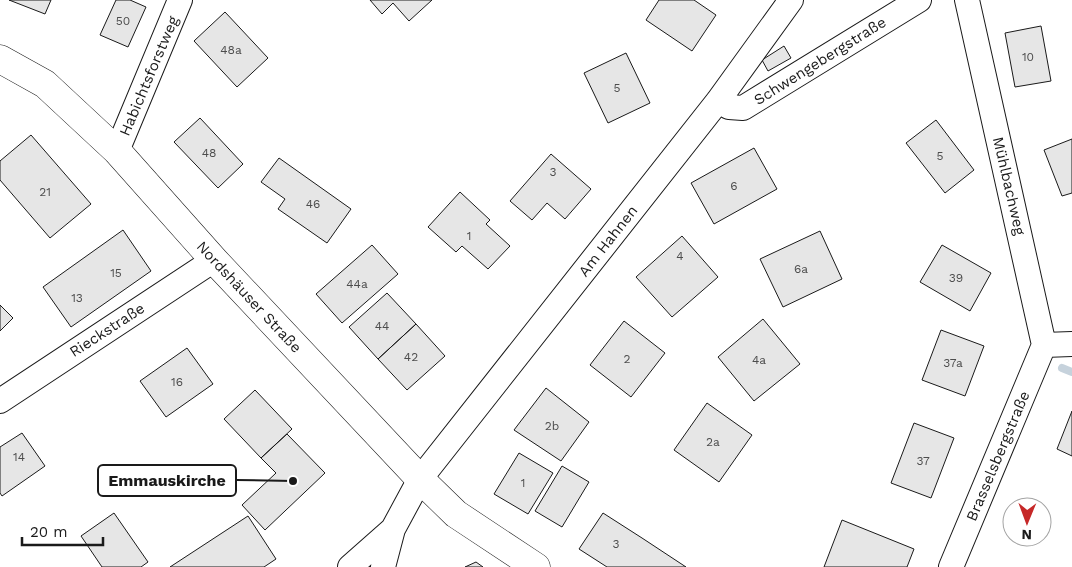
<svg xmlns="http://www.w3.org/2000/svg" width="1072" height="567" viewBox="0 0 1072 567" font-family="'Work Sans',sans-serif">
	<rect width="100%" height="100%" fill="#fff"/>
	<g fill="none" stroke-linecap="round" stroke-linejoin="round">
		<!-- stream -->
		<path stroke="#c6d2dc" stroke-width="8" d="M1062,368L1072,372"/>
	</g>
	<!-- building -->
	<path fill="#e6e6e6" stroke="#1a1a1a" d="M9,0H51L45,14Z
		M116,0H130L146,7L128,47L100,35Z
		M370,0H432L409,21L393,3L382,14Z
		M659,0H694L716,15L692,51L646,20Z
		M225,12L268,58L237,87L194,41Z
		M1041,26L1051,81L1015,87L1005,33Z
		M784,46L791,58L768,71L762,60Z
		M626,53L650,103L608,123L584,73Z
		M200,118L243,164L218,188L174,142Z
		M936,120L974,170L945,193L906,143Z
		M31,135L91,204L50,238L0,180V161Z
		M1072,139V193L1062,196L1044,150Z
		M754,148L777,189L714,224L691,183Z
		M551,154L591,189L565,219L547,203L532,220L510,201Z
		M279,158L351,209L327,243L278,209L285,199L261,182Z
		M460,192L490,220L486,224L510,246L488,269L462,246L456,252L428,227Z
		M123,230L151,271L71,327L43,287Z
		M820,231L842,279L783,307L760,259Z
		M682,236L718,277L672,317L636,277Z
		M372,245L398,274L342,323L316,294Z
		M942,245L991,273L970,311L920,282Z
		M387,293L416,324L378,359L349,327Z
		M0,305L13,318L0,331Z
		M763,319L800,364L754,401L718,357Z
		M624,321L665,353L631,397L590,365Z
		M416,324L445,356L407,390L378,359Z
		M941,330L984,346L965,396L922,380Z
		M187,348L213,384L166,417L140,381Z
		M546,388L589,422L561,461L514,430Z
		M255,390L292,429L261,458L224,419Z
		M707,403L752,435L719,482L674,450Z
		M1072,411V456L1057,449Z
		M914,423L954,438L931,498L891,483Z
		M22,433L45,466L2,496L0,493V447Z
		M287,434L325,473L265,530L242,505L276,473L261,458Z
		M519,453L553,473L528,514L494,494Z
		M562,466L589,482L562,527L535,511Z
		M114,513L148,562L141,567H102L81,536Z
		M603,513L642,538L686,567H607L579,549Z
		M248,516L276,559L264,567H170Z
		M842,520L914,549L907,567H824Z
		M476,562L483,567H465Z"/>
	<g fill="none" stroke-linecap="round" stroke-linejoin="round">
		<defs>
			<path id="minor" d="M967,0L1044,345
				M718,101L729,107L743,108L919,0
				M117,151L180,0
				M1044,345L1072,344
				M0,401L214,260
				M350,567L393,529
				M383,567L393,529L420,479L718,101L791,0
				M951,567L1044,345"/>
			<path id="tertiary" d="M0,59L45,84L117,151L214,260L420,479L456,514L536,567"/>
		</defs>
		<!-- minor casing -->
		<use href="#minor" stroke="#1a1a1a" stroke-width="26"/>
		<!-- tertiary casing -->
		<use href="#tertiary" stroke="#1a1a1a" stroke-width="29"/>
		<!-- minor -->
		<use href="#minor" stroke="#fff" stroke-width="24"/>
		<!-- tertiary -->
		<use href="#tertiary" stroke="#fff" stroke-width="28"/>
	</g>
	<g text-anchor="middle" dominant-baseline="central" stroke-width="4" stroke-linejoin="round" paint-order="stroke">
		<!-- number labels -->
		<g font-size="12" fill="#4d4d4d">
			<text x="123" y="21">50</text>
			<text x="231" y="50">48a</text>
			<text x="1028" y="57">10</text>
			<text x="617" y="88">5</text>
			<text x="209" y="153">48</text>
			<text x="940" y="156">5</text>
			<text x="553" y="172">3</text>
			<text x="734" y="186">6</text>
			<text x="45" y="192">21</text>
			<text x="313" y="204">46</text>
			<text x="469" y="236">1</text>
			<text x="680" y="256">4</text>
			<text x="801" y="269">6a</text>
			<text x="116" y="273">15</text>
			<text x="956" y="278">39</text>
			<text x="357" y="284">44a</text>
			<text x="77" y="298">13</text>
			<text x="382" y="326">44</text>
			<text x="411" y="357">42</text>
			<text x="627" y="359">2</text>
			<text x="759" y="360">4a</text>
			<text x="953" y="363">37a</text>
			<text x="177" y="382">16</text>
			<text x="552" y="426">2b</text>
			<text x="713" y="442">2a</text>
			<text x="19" y="457">14</text>
			<text x="923" y="461">37</text>
			<text x="523" y="483">1</text>
			<text x="616" y="544">3</text>
		</g>
		<!-- street labels -->
		<g font-size="15" fill="#1a1a1a" stroke="#fff">
			<text transform="translate(820 61) rotate(-32)">Schwengebergstraße</text>
			<text transform="translate(149 76) rotate(-67)">Habichtsforstweg</text>
			<text transform="translate(1009 186) rotate(77)">Mühlbachweg</text>
			<text transform="translate(608 241) rotate(-52)">Am Hahnen</text>
			<text transform="translate(249 297) rotate(47)">Nordshäuser Straße</text>
			<text transform="translate(107 330) rotate(-33)">Rieckstraße</text>
			<text transform="translate(998 456) rotate(-67)">Brasselsbergstraße</text>
		</g>
	</g>
	<!-- callouts -->
	<path fill="none" stroke="#1a1a1a" stroke-width="2" d="M293 481L236 480"/>
	<circle fill="#1a1a1a" stroke="#fff" stroke-width="2" cx="293" cy="481" r="5"/>
	<rect fill="#fff" stroke="#1a1a1a" stroke-width="2" x="98" y="465" width="138" height="31" rx="5"/>
	<g font-size="16" text-anchor="middle" font-weight="bold" fill="#1a1a1a">
		<text x="167" y="486">Emmauskirche</text>
	</g>
	<!-- north arrow -->
	<g transform="translate(1027 522) rotate(181)"><circle r="24" fill="#ffffff" stroke="#a3a3a3"/>
	<path d="M0-4L9 19L0 12L-9 19Z" fill="#c62828"/>
	<text y="-8" font-size="14" font-weight="bold" text-anchor="middle" fill="#1a1a1a">N</text>
	</g>
	<!-- scale -->
	<path d="M22 537v8h81v-8" fill="none" stroke="#1a1a1a" stroke-width="2.5"/>
	<text x="30" y="537" font-size="15" fill="#1a1a1a" stroke="#ffffff" stroke-width="4" paint-order="stroke">20 m</text>
</svg>
